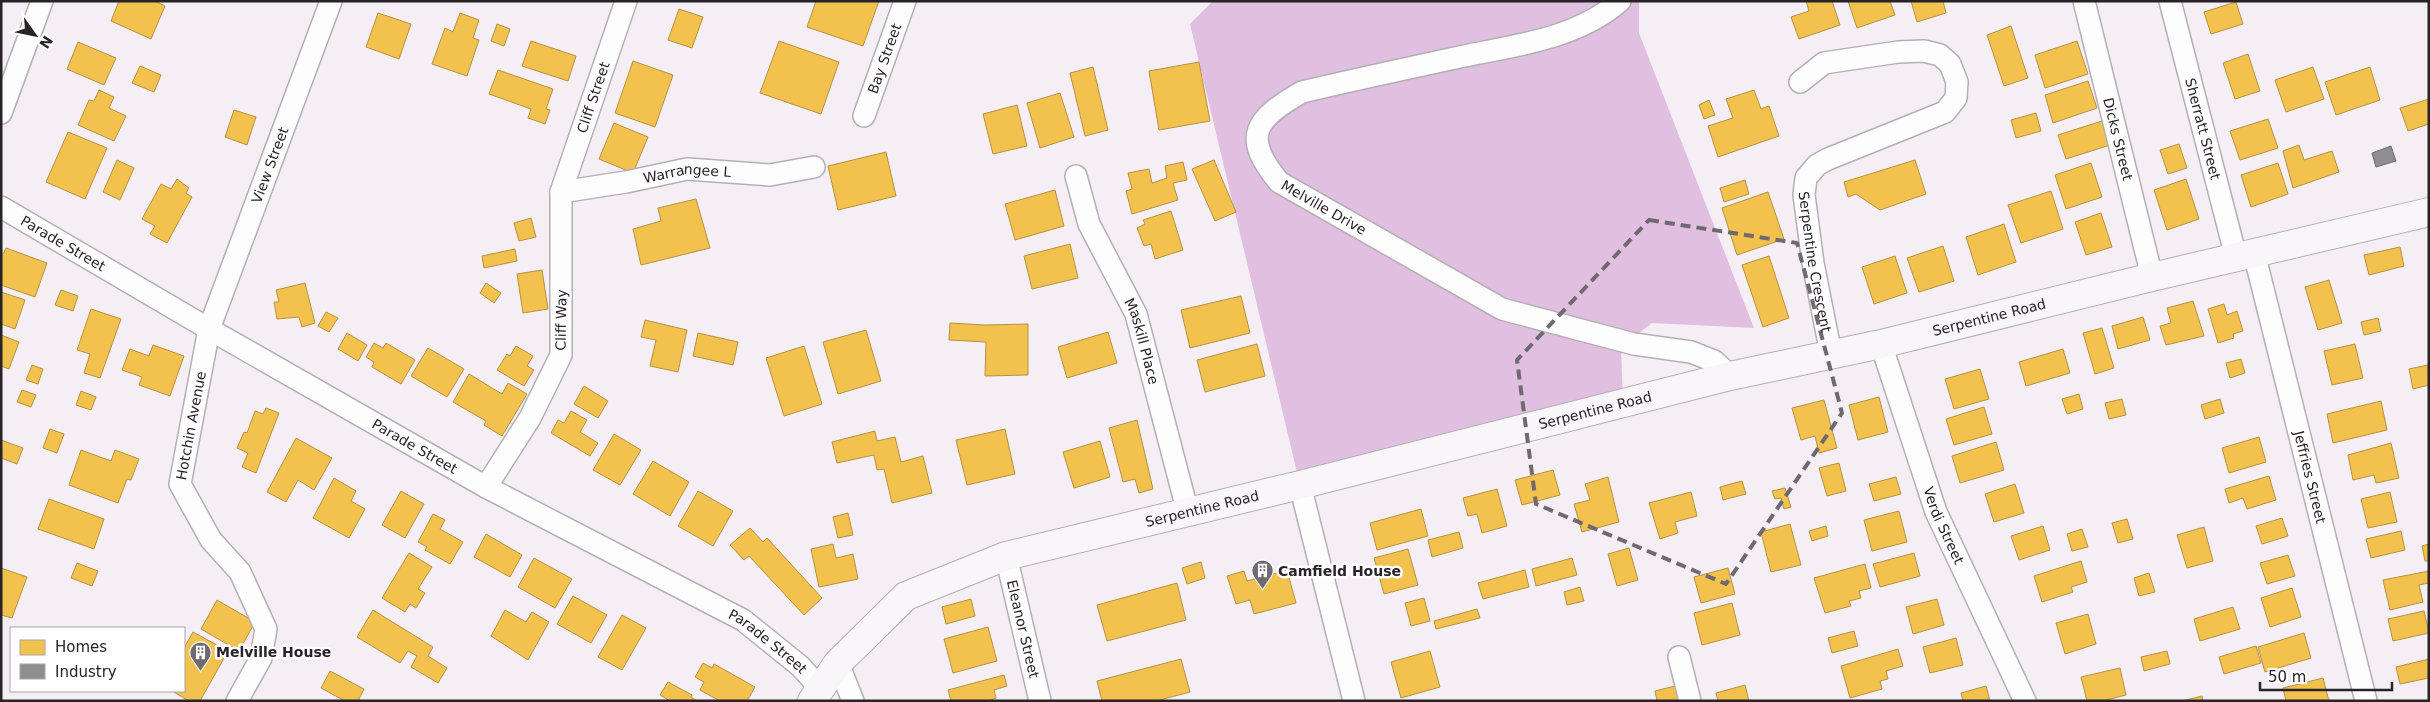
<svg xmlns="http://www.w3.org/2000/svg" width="2430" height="702" viewBox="0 0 2430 702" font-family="'DejaVu Sans',sans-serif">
	<rect width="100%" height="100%" fill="#f5eff5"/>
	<!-- forest -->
	<path fill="#e0bfe1" d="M1213,1H1639V33L1754,328L1652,323L1621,347L1623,403L1300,485L1190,24Z"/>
	<!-- homes -->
	<path fill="#f2c14e" stroke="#b59242" d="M119,1H155L165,6L151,39L111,21Z
		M816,1H879L863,46L807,27Z
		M1806,1H1832L1840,25L1799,39L1791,17L1809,11Z
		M1848,1H1890L1895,15L1857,28Z
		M1911,1H1943L1946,13L1917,22Z
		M2236,2L2243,24L2211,34L2204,12Z
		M679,9L703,17L692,48L668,40Z
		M378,13L411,24L399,59L366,47Z
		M460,13L479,20L473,38L479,40L467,76L432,64L445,28L453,32Z
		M497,24L510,29L504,46L491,41Z
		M2011,26L2028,78L2004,86L1987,35Z
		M531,41L576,56L568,81L522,66Z
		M779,41L839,62L821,114L760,93Z
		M2077,41L2088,74L2045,88L2035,55Z
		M78,42L116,58L104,85L67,69Z
		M2248,54L2260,91L2235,99L2223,63Z
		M633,61L673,75L655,127L615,113Z
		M1199,62L1210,121L1159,130L1149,71Z
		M140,66L161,75L154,92L132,83Z
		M1093,67L1108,130L1085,136L1070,73Z
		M2313,67L2324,99L2286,112L2275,80Z
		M2370,67L2380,100L2336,115L2325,82Z
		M498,70L553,89L546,109L550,110L545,124L528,118L531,109L489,94Z
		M2088,81L2097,108L2053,123L2045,95Z
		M99,90L114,97L109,108L126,116L114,141L78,125L89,100L94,101Z
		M1754,90L1761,109L1769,106L1779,136L1718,157L1708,126L1733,118L1726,99Z
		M1060,93L1074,137L1040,148L1027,103Z
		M2429,99V124L2408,131L2400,108Z
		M1709,100L1715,115L1704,119L1699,105Z
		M1017,105L1027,146L993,154L983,114Z
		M234,110L256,117L247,145L225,137Z
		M2036,113L2041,131L2016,138L2011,120Z
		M2268,119L2278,148L2240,160L2230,131Z
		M2102,121L2110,145L2066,159L2058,135Z
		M614,123L648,137L633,173L599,159Z
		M68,132L107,148L85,199L46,182Z
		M2179,144L2187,168L2168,174L2160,150Z
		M2299,145L2304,160L2332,151L2339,172L2293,188L2283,151Z
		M886,152L896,196L838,210L828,166Z
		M117,160L134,168L120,200L103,192Z
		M1214,160L1236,212L1215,221L1192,169Z
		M1915,160L1926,194L1880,210L1856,194L1848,197L1844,182Z
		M1183,162L1187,180L1173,183L1178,200L1132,214L1126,191L1132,189L1128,173L1149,169L1152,183L1167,178L1165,166Z
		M2091,163L2102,197L2066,209L2055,175Z
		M2278,163L2288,194L2251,207L2241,175Z
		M177,179L189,188L186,193L192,197L167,243L150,234L155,226L142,219L161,184L171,189Z
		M2186,179L2199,219L2167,230L2154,190Z
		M1745,180L1749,194L1724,202L1720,188Z
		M1055,190L1064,226L1015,240L1005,204Z
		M2051,191L2063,229L2021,243L2008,205Z
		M1768,192L1784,239L1737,255L1722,208Z
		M696,199L710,248L641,265L633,229L661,221L658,208Z
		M1171,211L1183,250L1155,259L1151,244L1144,246L1137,228L1145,224L1143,220Z
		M2101,213L2112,247L2086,255L2075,222Z
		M531,218L536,237L519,241L514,223Z
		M2004,224L2016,262L1978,275L1966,237Z
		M1070,244L1078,278L1032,289L1024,256Z
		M1943,246L1954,281L1919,292L1907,258Z
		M2400,247L2404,266L2369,275L2364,255Z
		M6,248L47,263L35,297L1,285V253L3,254Z
		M515,249L517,261L484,268L482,256Z
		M1769,256L1789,318L1763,327L1742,265Z
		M1895,256L1907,293L1874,304L1862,267Z
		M542,270L548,309L523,313L517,274Z
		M2329,280L2342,323L2318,330L2305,287Z
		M305,283L315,323L302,327L299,317L277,319L274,302H279L276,290Z
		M486,283L501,293L494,303L480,293Z
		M61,290L78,296L73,311L55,305Z
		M1,292L25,300L15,329L1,324Z
		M1241,296L1250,333L1190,348L1181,310Z
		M2193,301L2204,336L2166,345L2160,326L2171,323L2167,308Z
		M2224,304L2227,315L2237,311L2243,331L2233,334L2234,338L2218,343L2208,309Z
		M91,309L121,319L100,378L84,373L90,354L77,350Z
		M326,312L338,318L329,332L318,326Z
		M2143,317L2150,340L2118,349L2112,326Z
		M2378,318L2381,331L2364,335L2361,322Z
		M645,320L687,330L678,372L650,366L656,340L641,337Z
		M950,323L985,325L1028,324V375L985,376L986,342L949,340Z
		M2102,328L2114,368L2095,374L2083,333Z
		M866,330L881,381L838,394L823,342Z
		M1108,332L1117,363L1067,378L1058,347Z
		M347,333L367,345L358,361L338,349Z
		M698,333L738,342L733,365L693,356Z
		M1,335L19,342L9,369L1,366Z
		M374,343L383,348L386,343L415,360L401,384L372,367L374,362L366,357Z
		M1257,344L1265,376L1205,392L1197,360Z
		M2355,344L2363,378L2332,385L2324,351Z
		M153,345L184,356L170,396L139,385L142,377L122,370L130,349L149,356Z
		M516,346L533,356L527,366L534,370L524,386L497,370L507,354L510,356Z
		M804,346L822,404L784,416L766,358Z
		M428,348L464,369L447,397L411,376Z
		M2063,349L2070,373L2026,386L2019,362Z
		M2241,359L2245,373L2230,378L2226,363Z
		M32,365L43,369L38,384L26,380Z
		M2428,365L2429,385L2413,389L2409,369Z
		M1980,369L1989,399L1954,409L1945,379Z
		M469,374L502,394L508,383L527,394L502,436L484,425L486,421L453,402Z
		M584,386L608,401L598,418L574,404Z
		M22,390L36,395L31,407L17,402Z
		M81,391L96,397L91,410L76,405Z
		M2079,394L2083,409L2067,414L2062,399Z
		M1879,397L1888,432L1858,440L1849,405Z
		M2122,399L2126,415L2109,419L2105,403Z
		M2220,399L2224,413L2205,419L2201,405Z
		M1824,400L1837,448L1819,453L1815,436L1801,440L1792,408Z
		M2381,401L2387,430L2333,443L2327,414Z
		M1984,407L1992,434L1954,445L1946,419Z
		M266,408L279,413L256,473L242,467L248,453L237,448L244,432L247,433L255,411L263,414Z
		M571,411L587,420L580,432L598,443L590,456L551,433L558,420L564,423Z
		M1137,420L1153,489L1139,493L1135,479L1123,482L1109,428Z
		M50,429L64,434L57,453L43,448Z
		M1005,429L1015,474L967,485L956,440Z
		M875,431L877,441L895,437L901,462L923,456L932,493L892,503L884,469L877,470L874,455L837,463L832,442Z
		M614,434L641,450L620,485L593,470Z
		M2259,437L2266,462L2229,473L2222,448Z
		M296,438L332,458L314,490L298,480L286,502L267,492Z
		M1,440L23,448L17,464L1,458Z
		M1100,441L1110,477L1074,488L1063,452Z
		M1996,442L2004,470L1960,483L1952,456Z
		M2391,443L2399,478L2376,483L2374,475L2353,480L2348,455Z
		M81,450L111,461L115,450L139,459L131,480L127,479L118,503L69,485Z
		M653,461L689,482L670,516L633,494Z
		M1839,463L1846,491L1827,496L1819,468Z
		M1553,470L1560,495L1522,505L1515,480Z
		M2269,476L2276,500L2247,509L2243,498L2229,503L2225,489Z
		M1608,477L1619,522L1582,532L1574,504L1590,500L1585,484Z
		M1896,477L1901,494L1874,501L1869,484Z
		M334,478L356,491L351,501L365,509L349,538L313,518Z
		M1742,481L1746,494L1723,500L1720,487Z
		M2015,484L2024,513L1994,522L1985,494Z
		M1785,488L1791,507L1784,509L1781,498L1775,499L1772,491Z
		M1497,489L1507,526L1482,533L1477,514L1468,516L1463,498Z
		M401,491L424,504L405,538L382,525Z
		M698,491L733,511L713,546L678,526Z
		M1691,492L1697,516L1675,522L1678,533L1660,539L1649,503Z
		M2390,492L2397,522L2368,528L2361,499Z
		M49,499L104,519L94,549L38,529Z
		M1421,509L1428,536L1377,550L1370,523Z
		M1899,511L1907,542L1872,551L1864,520Z
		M848,513L853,535L838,538L833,517Z
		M433,514L445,520L440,529L463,542L450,564L425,550L427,547L418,542Z
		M2282,518L2288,536L2262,544L2256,526Z
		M2127,519L2133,539L2118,543L2112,523Z
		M1790,524L1801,565L1771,572L1761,532Z
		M1826,526L1828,536L1812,541L1809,531Z
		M2043,526L2050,550L2019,560L2011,536Z
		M2204,527L2213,561L2187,568L2177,535Z
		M750,528L763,542L767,538L822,598L804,615L749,556L744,560L730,545Z
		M2082,529L2088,547L2072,551L2067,534Z
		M2401,531L2405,550L2371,558L2366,539Z
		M1459,532L1463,548L1432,557L1428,540Z
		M486,534L522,555L510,577L474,557Z
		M833,544L836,558L853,554L858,579L819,587L811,549Z
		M2429,544V561H2425L2422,546Z
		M1629,548L1638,580L1617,586L1608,554Z
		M1408,549L1418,585L1384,594L1374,558Z
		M409,553L432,567L418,589L425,593L416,608L410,604L405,612L382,598Z
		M1914,553L1920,576L1880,587L1873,564Z
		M2288,555L2295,576L2267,584L2260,563Z
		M534,558L572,579L555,608L518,587Z
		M1572,558L1577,575L1536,586L1532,569Z
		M2081,561L2087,582L2071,587L2073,592L2042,602L2034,576Z
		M1201,562L1205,578L1187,584L1182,568Z
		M77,563L98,571L92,586L71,578Z
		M1865,564L1871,588L1859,591L1861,598L1849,601L1851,606L1825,613L1814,578Z
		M1,568L27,577L12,618L1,615Z
		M1728,568L1735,594L1701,603L1694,577Z
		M1287,570L1296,603L1254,614L1250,600L1236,604L1227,576L1244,571L1247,581Z
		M1525,570L1529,587L1483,599L1478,583Z
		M2429,571V583L2419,585L2423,602L2390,610L2383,580Z
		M2149,573L2155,592L2139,596L2134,578Z
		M1177,583L1186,620L1107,641L1097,605Z
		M1580,587L1584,601L1567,605L1564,592Z
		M2292,588L2301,617L2270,627L2261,598Z
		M573,596L607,615L591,643L557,624Z
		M1424,598L1430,621L1411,626L1405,603Z
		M971,599L975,616L946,624L942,607Z
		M1937,599L1944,625L1913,634L1906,607Z
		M217,600L255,622L239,651L201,629Z
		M1732,603L1740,635L1702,645L1694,613Z
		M2233,607L2240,629L2200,641L2194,619Z
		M1477,609L1480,618L1436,629L1434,621Z
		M373,610L433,647L428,656L447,668L438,683L411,667L417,656L408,651L400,663L357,637Z
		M505,610L526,622L532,612L549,622L528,660L491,636Z
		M2424,611L2429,633L2393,641L2388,619Z
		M2088,614L2096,644L2065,654L2056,623Z
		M622,615L646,628L622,670L598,657Z
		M988,627L997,661L953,673L944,639Z
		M1854,631L1858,646L1832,653L1828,638Z
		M193,632L228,651L200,701H189L172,691H184V648Z
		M2304,633L2311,658L2265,672L2258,647Z
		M1956,638L1963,665L1930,673L1923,647Z
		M2256,646L2261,663L2224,674L2219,657Z
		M1898,649L1903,666L1886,671L1888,679L1880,681L1882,689L1850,698L1841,666Z
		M1430,651L1440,687L1401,698L1391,662Z
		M2167,651L2170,664L2144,671L2141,657Z
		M1181,659L1190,692L1156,701H1102L1097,681Z
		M2429,659V678L2400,684L2396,667Z
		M703,663L712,668L714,664L755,687L747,701H720L700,690L704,682L695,677Z
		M2120,668L2126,695L2102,701H2087L2081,677Z
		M330,671L364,689L358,701H345L321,688Z
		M1004,675L1007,686L994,690L996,698L988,701H951L948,690Z
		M2323,678L2329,701H2286L2283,688Z
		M668,682L692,695L691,697L697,701H670L660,695Z
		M1683,684L1687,701H1657L1655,691Z
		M1745,685L1749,701H1718L1716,693Z
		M1986,686L1990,701H1963L1961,693Z
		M2202,696L2203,701H2182Z"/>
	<!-- industry -->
	<path fill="#8d8d92" stroke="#6e6d72" d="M2391,146L2396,161L2376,167L2372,153Z"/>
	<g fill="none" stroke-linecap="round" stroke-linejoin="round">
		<defs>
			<g id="street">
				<path id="s1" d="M1620,1C1576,40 1510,46 1455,58C1404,69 1353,80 1302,92C1255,119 1241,136 1279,182L1502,309L1634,344L1691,352L1714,361L1730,376"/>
				<path id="s2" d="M2084,1L2152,277"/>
				<path id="s3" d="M2170,1L2236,257"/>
				<path id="s4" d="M1800,82L1824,63L1898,52L1924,51L1940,55L1950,64L1957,82L1956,98L1945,112L1828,159L1817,165L1806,178L1804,195L1813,263L1831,354"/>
				<path d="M1,113L42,1"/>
				<path id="s5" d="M864,116L905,1"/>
				<path id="s6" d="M1076,176L1089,224L1136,314L1188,513"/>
				<path id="s7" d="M561,192L626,182L687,169L770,175L814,167"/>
				<path id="s8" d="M1,207L209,329L486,487L743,620L800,666L821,689"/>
				<path id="s9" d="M2254,253L2366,701"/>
				<path id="s10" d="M1881,344L1936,512L2025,701"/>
				<path d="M1300,485L1354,701"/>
				<path id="s11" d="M486,487L530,418L561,355V192L626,1"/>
				<path id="s12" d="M1006,556L1040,701"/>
				<path d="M1679,657L1690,701"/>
				<path d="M838,663L853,701"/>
				<path id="s13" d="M237,701L261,658L266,629L240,572L211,540L180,484L209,329L331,1"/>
			</g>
			<g id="secondary">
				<path id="s14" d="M812,701L838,663L906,596L1006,556L1300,485L1730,376L1881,344L2152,277L2429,212"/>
			</g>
		</defs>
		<!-- street casing -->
		<use href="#street" stroke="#b3afb3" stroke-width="24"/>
		<!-- secondary casing -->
		<use href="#secondary" stroke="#b3afb3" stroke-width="30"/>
		<!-- street -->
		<use href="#street" stroke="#fefdfe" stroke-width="21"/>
		<!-- secondary -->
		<use href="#secondary" stroke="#f9f6f9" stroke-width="28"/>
	</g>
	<!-- marked area -->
	<path fill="none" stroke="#6f6a6f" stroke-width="4" stroke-dasharray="10 6" stroke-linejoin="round" d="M1649,220L1797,243L1842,413L1726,584L1536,504L1517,360Z"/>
	<!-- icons -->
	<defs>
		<symbol id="building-pin" viewBox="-11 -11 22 30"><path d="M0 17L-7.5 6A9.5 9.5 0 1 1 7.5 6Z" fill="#6f6a6f" stroke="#fefefe"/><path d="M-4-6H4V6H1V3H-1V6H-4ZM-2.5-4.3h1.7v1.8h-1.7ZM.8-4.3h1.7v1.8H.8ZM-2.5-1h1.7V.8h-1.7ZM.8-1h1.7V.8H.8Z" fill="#fff"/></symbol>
	</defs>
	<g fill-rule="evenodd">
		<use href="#building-pin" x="1250" y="558" width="25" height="34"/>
		<use href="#building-pin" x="188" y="640" width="25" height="34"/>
	</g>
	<g text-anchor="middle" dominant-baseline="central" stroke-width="5" stroke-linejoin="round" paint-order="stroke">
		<!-- street labels -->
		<g font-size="14" fill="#272327" stroke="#fefefe">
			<text stroke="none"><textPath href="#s5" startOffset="61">Bay Street</textPath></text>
			<text stroke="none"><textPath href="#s11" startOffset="415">Cliff Street</textPath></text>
			<text stroke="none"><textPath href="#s3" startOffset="132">Sherratt Street</textPath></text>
			<text stroke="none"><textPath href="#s2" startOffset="142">Dicks Street</textPath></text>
			<text stroke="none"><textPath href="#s13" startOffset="581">View Street</textPath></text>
			<text stroke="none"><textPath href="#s7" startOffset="128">Warrangee L</textPath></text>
			<text stroke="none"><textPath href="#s1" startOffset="502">Melville Drive</textPath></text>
			<text stroke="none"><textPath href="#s8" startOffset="72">Parade Street</textPath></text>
			<text stroke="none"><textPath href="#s4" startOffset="455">Serpentine Crescent</textPath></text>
			<text stroke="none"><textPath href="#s14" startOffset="1261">Serpentine Road</textPath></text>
			<text transform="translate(561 320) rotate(-89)">Cliff Way</text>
			<text stroke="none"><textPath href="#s6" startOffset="179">Maskill Place</textPath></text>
			<text stroke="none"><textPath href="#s14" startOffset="856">Serpentine Road</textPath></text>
			<text stroke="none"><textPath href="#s13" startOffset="308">Hotchin Avenue</textPath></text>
			<text stroke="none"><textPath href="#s8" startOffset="478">Parade Street</textPath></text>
			<text stroke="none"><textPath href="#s9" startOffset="231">Jeffries Street</textPath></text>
			<text stroke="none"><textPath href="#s14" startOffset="451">Serpentine Road</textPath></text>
			<text stroke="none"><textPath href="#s10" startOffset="192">Verdi Street</textPath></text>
			<text stroke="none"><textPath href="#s12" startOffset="75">Eleanor Street</textPath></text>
			<text stroke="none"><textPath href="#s8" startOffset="882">Parade Street</textPath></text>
		</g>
		<!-- poi labels -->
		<g font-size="14" font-weight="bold" fill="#272327" stroke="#fefefe" text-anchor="start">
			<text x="1278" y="571">Camfield House</text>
			<text x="216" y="652">Melville House</text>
		</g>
	</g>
	<!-- border -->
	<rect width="2430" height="702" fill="none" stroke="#272327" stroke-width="5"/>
	<!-- legend -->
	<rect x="10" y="627" width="175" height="65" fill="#fefefe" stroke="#a8a6a8"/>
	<rect x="20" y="640" width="25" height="15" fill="#f2c14e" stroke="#a8a6a8"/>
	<text x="55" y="652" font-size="15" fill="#272327">Homes</text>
	<rect x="20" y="664" width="25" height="15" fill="#8d8d92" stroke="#a8a6a8"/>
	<text x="55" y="677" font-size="15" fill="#272327">Industry</text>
	<!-- north arrow -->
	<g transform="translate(35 35) rotate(123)" stroke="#fefefe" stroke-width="4" paint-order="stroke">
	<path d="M0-4L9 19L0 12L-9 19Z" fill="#272327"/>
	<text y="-8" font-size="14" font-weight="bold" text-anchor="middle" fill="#272327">N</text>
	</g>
	<!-- scale -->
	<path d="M2260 682v8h132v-8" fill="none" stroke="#272327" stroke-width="2.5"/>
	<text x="2268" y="682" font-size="15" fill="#272327" stroke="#fefefe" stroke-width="4" paint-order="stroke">50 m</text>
</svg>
